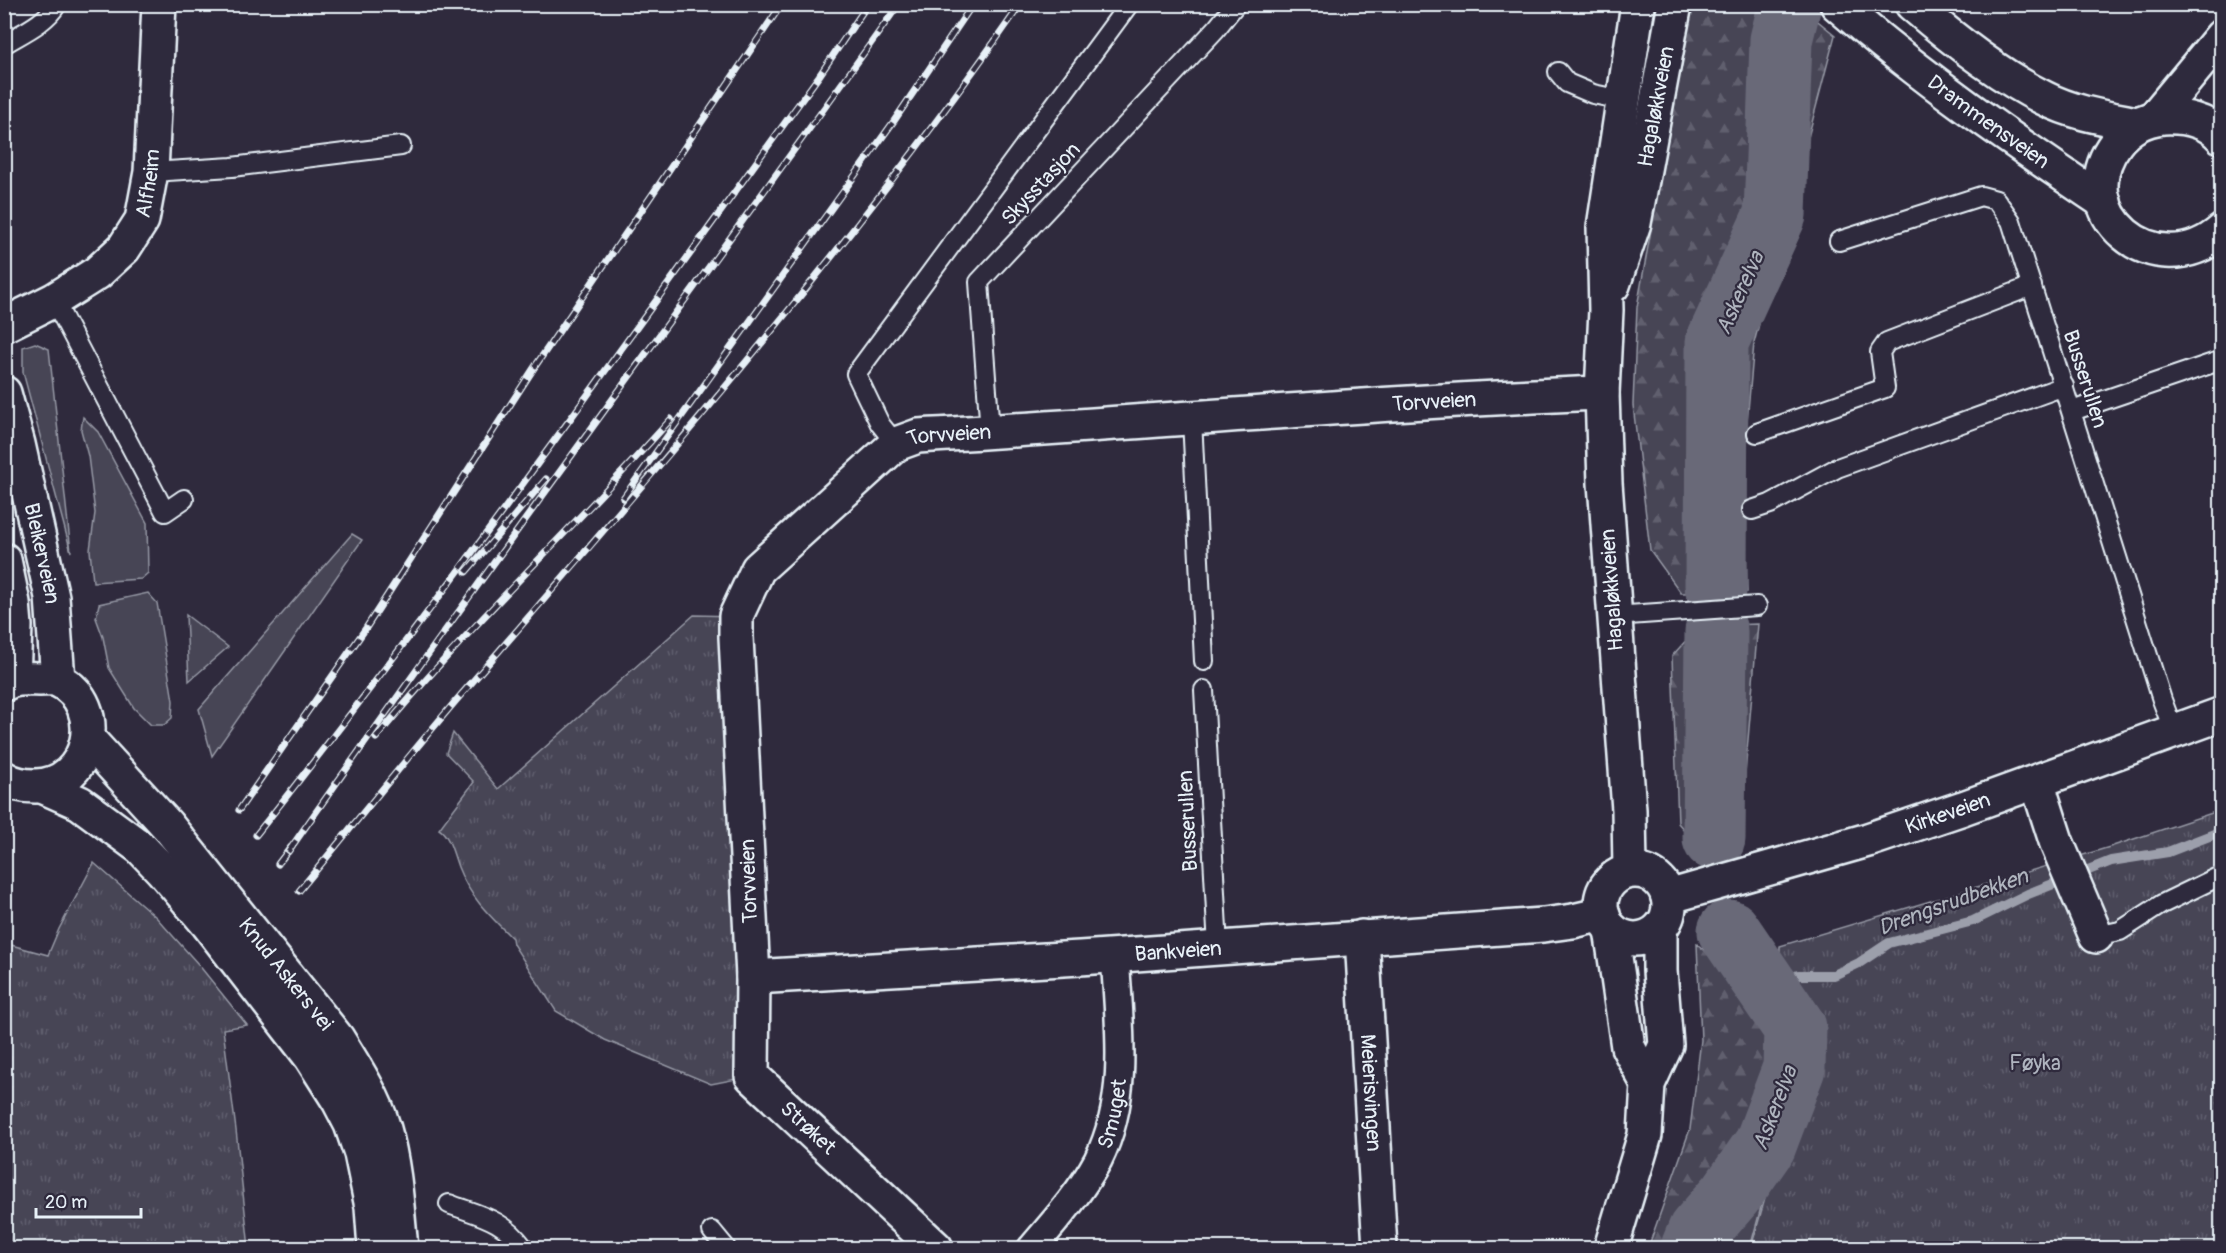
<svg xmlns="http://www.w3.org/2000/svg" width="2226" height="1253" viewBox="0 0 2226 1253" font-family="Pangolin,sans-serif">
	<defs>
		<pattern id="forest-firs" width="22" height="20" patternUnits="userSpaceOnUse" patternTransform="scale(1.5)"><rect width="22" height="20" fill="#464455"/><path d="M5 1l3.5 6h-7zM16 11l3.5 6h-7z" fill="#615f6e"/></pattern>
		<pattern id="park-tufts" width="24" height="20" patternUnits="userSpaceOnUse" patternTransform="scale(1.5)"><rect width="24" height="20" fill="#464455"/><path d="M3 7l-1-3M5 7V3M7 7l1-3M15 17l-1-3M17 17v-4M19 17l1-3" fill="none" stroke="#615f6e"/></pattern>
	</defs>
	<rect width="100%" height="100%" fill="#2f2a3d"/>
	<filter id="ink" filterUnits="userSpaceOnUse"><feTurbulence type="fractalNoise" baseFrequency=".0167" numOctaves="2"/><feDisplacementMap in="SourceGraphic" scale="12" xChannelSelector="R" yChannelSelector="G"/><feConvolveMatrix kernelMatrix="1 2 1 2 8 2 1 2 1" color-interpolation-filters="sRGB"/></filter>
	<g filter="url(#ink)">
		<!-- green -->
		<path fill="#464455" stroke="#979aa6" stroke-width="1.5" d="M35,343L49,349L71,552L23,372V347Z
			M83,417L98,432L147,523L148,573L141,579L93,582L90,550L95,513L88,456L81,430Z
			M352,534L362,540L212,756L199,709Z
			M148,593L157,603L173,701L172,718L164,725H151L134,708L109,668L103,637L96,618L99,604Z
			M186,615L228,647L189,681Z"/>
		<!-- forest -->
		<path fill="url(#forest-firs)" stroke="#979aa6" stroke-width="1.5" d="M1692,5H1798L1835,35L1754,343L1744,456L1747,592L1681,593L1650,550L1633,405L1637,307Z
			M1758,624L1740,832L1714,839L1691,838L1678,823L1672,656L1699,626Z
			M1697,944L1774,1009L1773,1163L1750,1248H1648L1690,1129L1701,1040Z"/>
		<!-- park -->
		<path fill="url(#park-tufts)" stroke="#979aa6" stroke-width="1.5" d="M694,615L736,616L752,1076L711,1084L605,1040L556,1011L513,944L512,938C490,916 469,896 458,867C453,854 450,836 439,829L474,782L446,753L453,733L498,789Z
			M2221,810V1248H1751L1775,1163L1780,946L2110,847Z
			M94,863L156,917L198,964L247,1025L223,1029L236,1130L249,1248H5V962L11,945L48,955L59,929Z"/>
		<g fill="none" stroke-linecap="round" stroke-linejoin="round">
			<!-- stream -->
			<path stroke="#9c9fab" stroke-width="10" d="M1768,989L1798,975H1834L1859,963L1889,943L1973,921L2028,894L2111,861L2168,852L2222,831"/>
			<!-- river -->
			<path stroke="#696978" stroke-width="63" d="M1716,586L1717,342L1775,215L1781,40L1790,4
				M1714,839L1716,631
				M1692,1248L1699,1231L1731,1194L1765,1145L1794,1068L1795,1028L1729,931"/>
			<defs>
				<path id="service" d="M4,44C22,33 46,23 57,4
					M1558,72L1567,83L1593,94L1622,100
					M151,172L232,167L401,146
					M1839,241L1981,196L1996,200L2011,221L2162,700L2174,732
					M54,300L165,512L184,499
					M2072,411L2222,360
					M1192,419L1204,661
					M990,432L979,282L1216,29L1236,4
					M1757,433L1885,388L1880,352L1887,342L2032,286
					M896,444L880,424L856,374L1129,4
					M1752,510L1770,504L1837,468L2064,386
					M1614,616L1757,606
					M1204,690L1218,948
					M2096,936L2120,931L2162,904L2222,875
					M449,1204C481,1216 503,1219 524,1248
					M712,1231L726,1248"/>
				<g id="pedestrian">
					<path id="s1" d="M1032,1248C1055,1221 1081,1192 1098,1160C1130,1096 1119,1024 1115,956"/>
				</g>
				<g id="minor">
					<path id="s2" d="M4,325L54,300L97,273L124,248L142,220L151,172L159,4"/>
					<path d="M2037,782L2056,841L2096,936"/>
					<path id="s3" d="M1362,937L1380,1248"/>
					<path id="s4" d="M753,977L1080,958L1543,925L1573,921L1603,914"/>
					<path id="s5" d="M936,1248L752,1076L753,977L736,637V616L758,569L896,444L918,436C1146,423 1374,402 1602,393"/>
				</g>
				<g id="tertiary">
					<path d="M2154,118L2222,36"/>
					<path id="s6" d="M1613,285L1634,223L1675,4"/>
					<path d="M1630,870L1629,810L1605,483L1602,393L1606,310L1604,227L1638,4"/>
				</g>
				<g id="secondary">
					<path id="s7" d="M1837,4C1921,77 2013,141 2104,202"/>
					<path d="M1912,4C1950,37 2000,76 2044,98C2073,113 2106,118 2137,124"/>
					<path d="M2222,137C2207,120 2183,116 2163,117C2144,119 2127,128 2116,143C2065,211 2155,289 2222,231"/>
					<path id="s8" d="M89,740L167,825L337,1038C355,1067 374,1096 384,1129C395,1167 397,1209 401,1248"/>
					<path d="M42,786L80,803L141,848L162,870L208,924L311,1057L339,1101L351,1124L361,1153L372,1207L375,1248"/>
					<circle cx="1635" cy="905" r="34"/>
					<path id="s9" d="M1668,897L1868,840L1963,808L2222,714"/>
					<path d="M1611,929L1628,1047L1648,1084"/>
					<path d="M1611,1248L1645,1135L1648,1084L1666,1045L1660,971V929"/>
				</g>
				<g id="primary">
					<path id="s10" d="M4,393L18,444L52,597L58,680"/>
					<path d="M4,560L13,603L15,626L13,679"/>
					<path d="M4,684C16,677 27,679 40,679C46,679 54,678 58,680C109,705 91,786 35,786C25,786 13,784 4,778"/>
				</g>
			</defs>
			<!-- service casing -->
			<use href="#service" stroke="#e8f1f8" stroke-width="22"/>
			<!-- pedestrian casing -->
			<use href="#pedestrian" stroke="#e8f1f8" stroke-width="32"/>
			<!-- minor casing -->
			<use href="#minor" stroke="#e8f1f8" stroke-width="38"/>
			<!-- tertiary casing -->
			<use href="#tertiary" stroke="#e8f1f8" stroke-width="38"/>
			<!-- secondary casing -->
			<use href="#secondary" stroke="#e8f1f8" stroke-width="38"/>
			<!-- primary casing -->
			<use href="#primary" stroke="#e8f1f8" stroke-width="38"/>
			<!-- service -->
			<use href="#service" stroke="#2f2a3d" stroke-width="18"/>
			<!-- pedestrian -->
			<use href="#pedestrian" stroke="#2f2a3d" stroke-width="27"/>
			<!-- minor -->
			<use href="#minor" stroke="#2f2a3d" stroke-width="33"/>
			<!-- tertiary -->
			<use href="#tertiary" stroke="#2f2a3d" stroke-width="33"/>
			<!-- secondary -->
			<use href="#secondary" stroke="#2f2a3d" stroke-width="33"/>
			<!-- primary -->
			<use href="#primary" stroke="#2f2a3d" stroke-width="33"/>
			<defs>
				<path id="rail" d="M623,498L894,121L973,4
					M466,572L546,479
					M376,738C468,626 575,527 671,419
					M239,810L366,628L534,368L782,4
					M256,835C452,588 634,330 819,76L868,4
					M288,852C487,567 696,288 899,4
					M278,864L291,847
					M299,891C353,826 405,760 460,696C655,472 851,248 1021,4"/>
			</defs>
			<!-- rail casing -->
			<use href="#rail" stroke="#e8f1f8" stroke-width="7"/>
			<!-- rail -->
			<use href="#rail" stroke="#2f2a3d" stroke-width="4.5" stroke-dasharray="14" stroke-linecap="butt"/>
		</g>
	</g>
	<g text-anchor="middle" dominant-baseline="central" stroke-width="4.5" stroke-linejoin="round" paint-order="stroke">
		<!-- street labels -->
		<g font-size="21" fill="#e8f1f8" stroke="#2f2a3d">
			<text stroke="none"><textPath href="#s6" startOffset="184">Hagaløkkveien</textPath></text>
			<text stroke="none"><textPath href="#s7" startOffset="192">Drammensveien</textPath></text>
			<text stroke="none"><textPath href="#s2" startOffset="214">Alfheim</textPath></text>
			<text transform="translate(1041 184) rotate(-47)">Skysstasjon</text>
			<text transform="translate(2085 379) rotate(72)">Busserullen</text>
			<text stroke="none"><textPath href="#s5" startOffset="1491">Torvveien</textPath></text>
			<text stroke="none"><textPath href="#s5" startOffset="1005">Torvveien</textPath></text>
			<text stroke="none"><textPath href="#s10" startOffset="165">Bleikerveien</textPath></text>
			<text transform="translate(1612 590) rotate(-94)">Hagaløkkveien</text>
			<text stroke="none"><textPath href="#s9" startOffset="292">Kirkeveien</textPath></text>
			<text transform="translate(1188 821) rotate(-93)">Busserullen</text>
			<text transform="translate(749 881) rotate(-92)">Torvveien</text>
			<text stroke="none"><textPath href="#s4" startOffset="426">Bankveien</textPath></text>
			<text stroke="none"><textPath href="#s8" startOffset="306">Knud Askers vei</textPath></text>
			<text stroke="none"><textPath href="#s3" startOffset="156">Meierisvingen</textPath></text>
			<text stroke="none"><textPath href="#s1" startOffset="159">Smuget</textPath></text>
			<text transform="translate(808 1128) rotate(43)">Strøket</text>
		</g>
		<!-- park labels -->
		<g font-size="21" fill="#afb4bf" stroke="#2f2a3d">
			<text x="2035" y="1063">Føyka</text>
		</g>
		<!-- water labels -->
		<g font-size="22" font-style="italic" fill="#afb4be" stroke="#2f2a3d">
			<text transform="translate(1740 293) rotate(-66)">Askerelva</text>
			<text transform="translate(1953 902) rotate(-20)">Drengsrudbekken</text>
			<text transform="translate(1775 1108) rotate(-69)">Askerelva</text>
		</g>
	</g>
	<!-- margin -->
	<rect width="2226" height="1253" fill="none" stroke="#2f2a3d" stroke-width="24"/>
	<rect x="12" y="12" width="2202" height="1229" fill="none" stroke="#e8f1f8" stroke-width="2" filter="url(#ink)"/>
	<!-- scale -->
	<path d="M36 1208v9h105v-9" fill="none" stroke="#e8f1f8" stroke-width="3"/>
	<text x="45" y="1208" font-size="18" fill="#e8f1f8" stroke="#2f2a3d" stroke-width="4.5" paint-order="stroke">20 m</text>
</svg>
